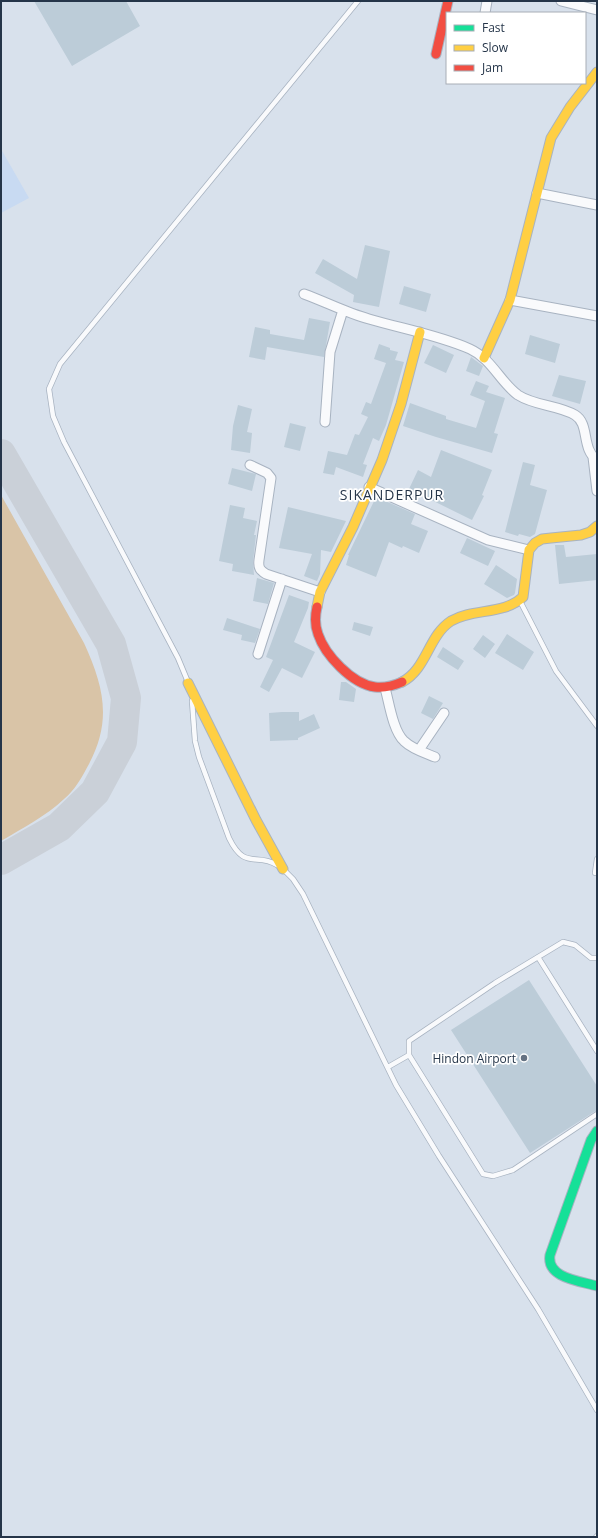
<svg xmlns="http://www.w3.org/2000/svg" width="598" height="1538" viewBox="0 0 598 1538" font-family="'Open Sans',sans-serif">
	<rect width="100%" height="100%" fill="#d8e1ec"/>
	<!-- built -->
	<path fill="#c8daf2" d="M1,149L29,198L1,213Z"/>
	<!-- green -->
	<path fill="#d9c4a7" d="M1,495L84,643C104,687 112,720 89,764C82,777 75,790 64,799C46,816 23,828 1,841Z"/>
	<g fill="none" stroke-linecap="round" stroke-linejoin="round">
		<!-- taxiway -->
		<path stroke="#cad0d8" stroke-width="30" d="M1,454L111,644L126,698L122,742L95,792L59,827L1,860"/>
	</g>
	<!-- building -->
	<path fill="#bcccd8" d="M34,1H126L140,26L72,66Z
		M365,245L390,251L379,307L353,302L354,295L315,273L323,259L357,279Z
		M404,286L431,294L426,312L399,304Z
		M309,318L330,322L324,357L267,347L265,360L249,357L255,327L270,330V334L304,340Z
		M530,335L560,344L555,363L525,354Z
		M379,344L390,348V350L398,352L395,360L404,362L386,425L379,441L373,438L363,464L367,465L363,477L336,467L334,475L323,473L328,451L347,455L355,434L359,435L368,417L361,414L366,402L371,404L386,363L374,359Z
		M433,345L454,355L446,373L424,363Z
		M471,357L483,366L479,376L466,371Z
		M559,375L586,381L580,404L552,396Z
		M476,381L489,386L486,392L505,398L494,433L498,434L492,453L436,437L403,426L410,403L446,416V419L476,428L485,401L470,395Z
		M238,405L252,409L247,432L252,433L250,453L231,450L233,426Z
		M290,423L306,427L300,451L284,447Z
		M441,450L492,470L482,495L484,496L472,520L409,489L418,470L431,477Z
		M523,462L535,465L530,485L547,490L535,534L530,537L519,534L518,536L505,532Z
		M232,468L256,474L252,491L228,484Z
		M376,497L415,514L411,524L428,531L419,553L403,546L402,548L389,542L376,577L346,565L349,555H348Z
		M230,505L245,508L243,518L257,521L254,535H256L253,562L254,575L232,571L233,564L219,561Z
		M288,507L346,521L331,552L321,550L320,574L317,581L304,576L312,554L279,548Z
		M467,538L495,551L488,566L460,553Z
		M555,545H564L566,557L597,554V580L559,584Z
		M496,565L517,579L515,593L514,595L507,598L484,584Z
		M257,578L274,583L268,604L253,601Z
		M289,595L309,602L308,608L294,642L315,652L302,678L282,668L269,692L260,687L273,660L266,657Z
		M227,618L260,629L255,643L241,640L242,635L223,630Z
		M354,622L373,627L370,636L352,630Z
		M507,634L534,652L523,670L495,653Z
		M483,635L495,644L485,658L473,649Z
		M443,647L464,661L458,670L437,657Z
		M341,682H346L356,689L354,702L339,700Z
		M429,696L443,703L433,719L421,713Z
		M282,712H299V721L314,714L320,728L298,738V740L270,741L269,713Z
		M529,980L597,1086V1110L530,1153L451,1030Z"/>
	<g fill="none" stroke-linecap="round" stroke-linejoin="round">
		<defs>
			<path id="lane" d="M520,601L556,671L597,726
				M188,682L178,658L64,442L53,416L49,389L60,364L358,1
				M192,701L195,741L199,757L229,838C245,871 256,852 277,865
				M283,869L293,879L303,894L396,1085L439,1156L538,1309L597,1410
				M595,873L597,859
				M538,957L597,1051
				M597,958H591L575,945L563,942L495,983L409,1041V1055L483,1174L493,1176L513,1170L597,1114
				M388,1067L409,1055
				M596,1537L597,1536"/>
			<path id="street" d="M561,1L597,10
				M485,13L487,1
				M537,193L597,205
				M304,294C326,302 347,313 369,319C403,329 438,335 470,349C492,359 500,382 518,395C535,406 558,405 575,415C590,424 581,449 597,460
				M510,300L597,316
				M325,422L330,352L343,310
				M593,457L597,491
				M250,465L267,473L271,478L259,560C258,568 260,570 266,574L320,592
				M369,487L488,540L529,550
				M258,654L282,579
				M385,688C389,702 393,731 404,741C412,749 425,753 435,757
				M419,750L444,713"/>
			<path id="fast" d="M597,1131L591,1140L550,1255C546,1278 580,1281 597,1286"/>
			<path id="slow" d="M484,358L510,300L551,138L570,107L597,72
				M317,607L320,592L353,527L382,460L401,404L420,332
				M402,682C427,669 428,636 451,621C473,608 504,615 523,597L529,550L535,543L542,539L551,538L581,535L590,532L597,526
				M188,683L256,820L283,869"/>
			<path id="jam" d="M436,54L448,1
				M317,607C315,616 315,626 318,634C325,655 352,684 375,687C384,688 393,686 402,682"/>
		</defs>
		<!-- lane casing -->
		<use href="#lane" stroke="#a8b3c1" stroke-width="6"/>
		<!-- street casing -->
		<use href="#street" stroke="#a8b3c1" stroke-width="11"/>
		<!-- fast casing -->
		<use href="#fast" stroke="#a8b3c1" stroke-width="11"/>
		<!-- slow casing -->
		<use href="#slow" stroke="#a8b3c1" stroke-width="11"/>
		<!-- jam casing -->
		<use href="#jam" stroke="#a8b3c1" stroke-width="11"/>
		<!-- lane -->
		<use href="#lane" stroke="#f9fafc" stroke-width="4.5"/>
		<!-- street -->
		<use href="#street" stroke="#f9fafc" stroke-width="9"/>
		<!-- fast -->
		<use href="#fast" stroke="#16e098" stroke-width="9"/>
		<!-- slow -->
		<use href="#slow" stroke="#ffcf43" stroke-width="9"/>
		<!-- jam -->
		<use href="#jam" stroke="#f24e42" stroke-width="9"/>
	</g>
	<!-- markers -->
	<circle fill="#647182" stroke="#fff" stroke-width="1.5" cx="524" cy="1058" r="4"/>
	<g text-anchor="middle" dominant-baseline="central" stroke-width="3.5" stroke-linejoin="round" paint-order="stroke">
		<!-- poi labels -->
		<g font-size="12" fill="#253549" stroke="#fff" text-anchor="end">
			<text x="516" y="1058">Hindon Airport</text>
		</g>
		<!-- quarter labels -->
		<g font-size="14" letter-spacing="1" fill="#253549" stroke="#fff">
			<text x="392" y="494">SIKANDERPUR</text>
		</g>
	</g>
	<!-- border -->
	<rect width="598" height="1538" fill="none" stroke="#253549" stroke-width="4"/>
	<!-- legend -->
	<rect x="446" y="12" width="140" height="72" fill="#ffffff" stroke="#a8aeb6"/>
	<rect x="454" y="25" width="20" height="6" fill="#16e098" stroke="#a8aeb6"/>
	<text x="482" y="32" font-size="12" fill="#253549">Fast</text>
	<rect x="454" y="45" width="20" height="6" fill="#ffcf43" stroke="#a8aeb6"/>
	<text x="482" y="52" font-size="12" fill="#253549">Slow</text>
	<rect x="454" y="65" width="20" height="6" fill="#f24e42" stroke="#a8aeb6"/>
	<text x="482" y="72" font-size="12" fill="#253549">Jam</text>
</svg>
